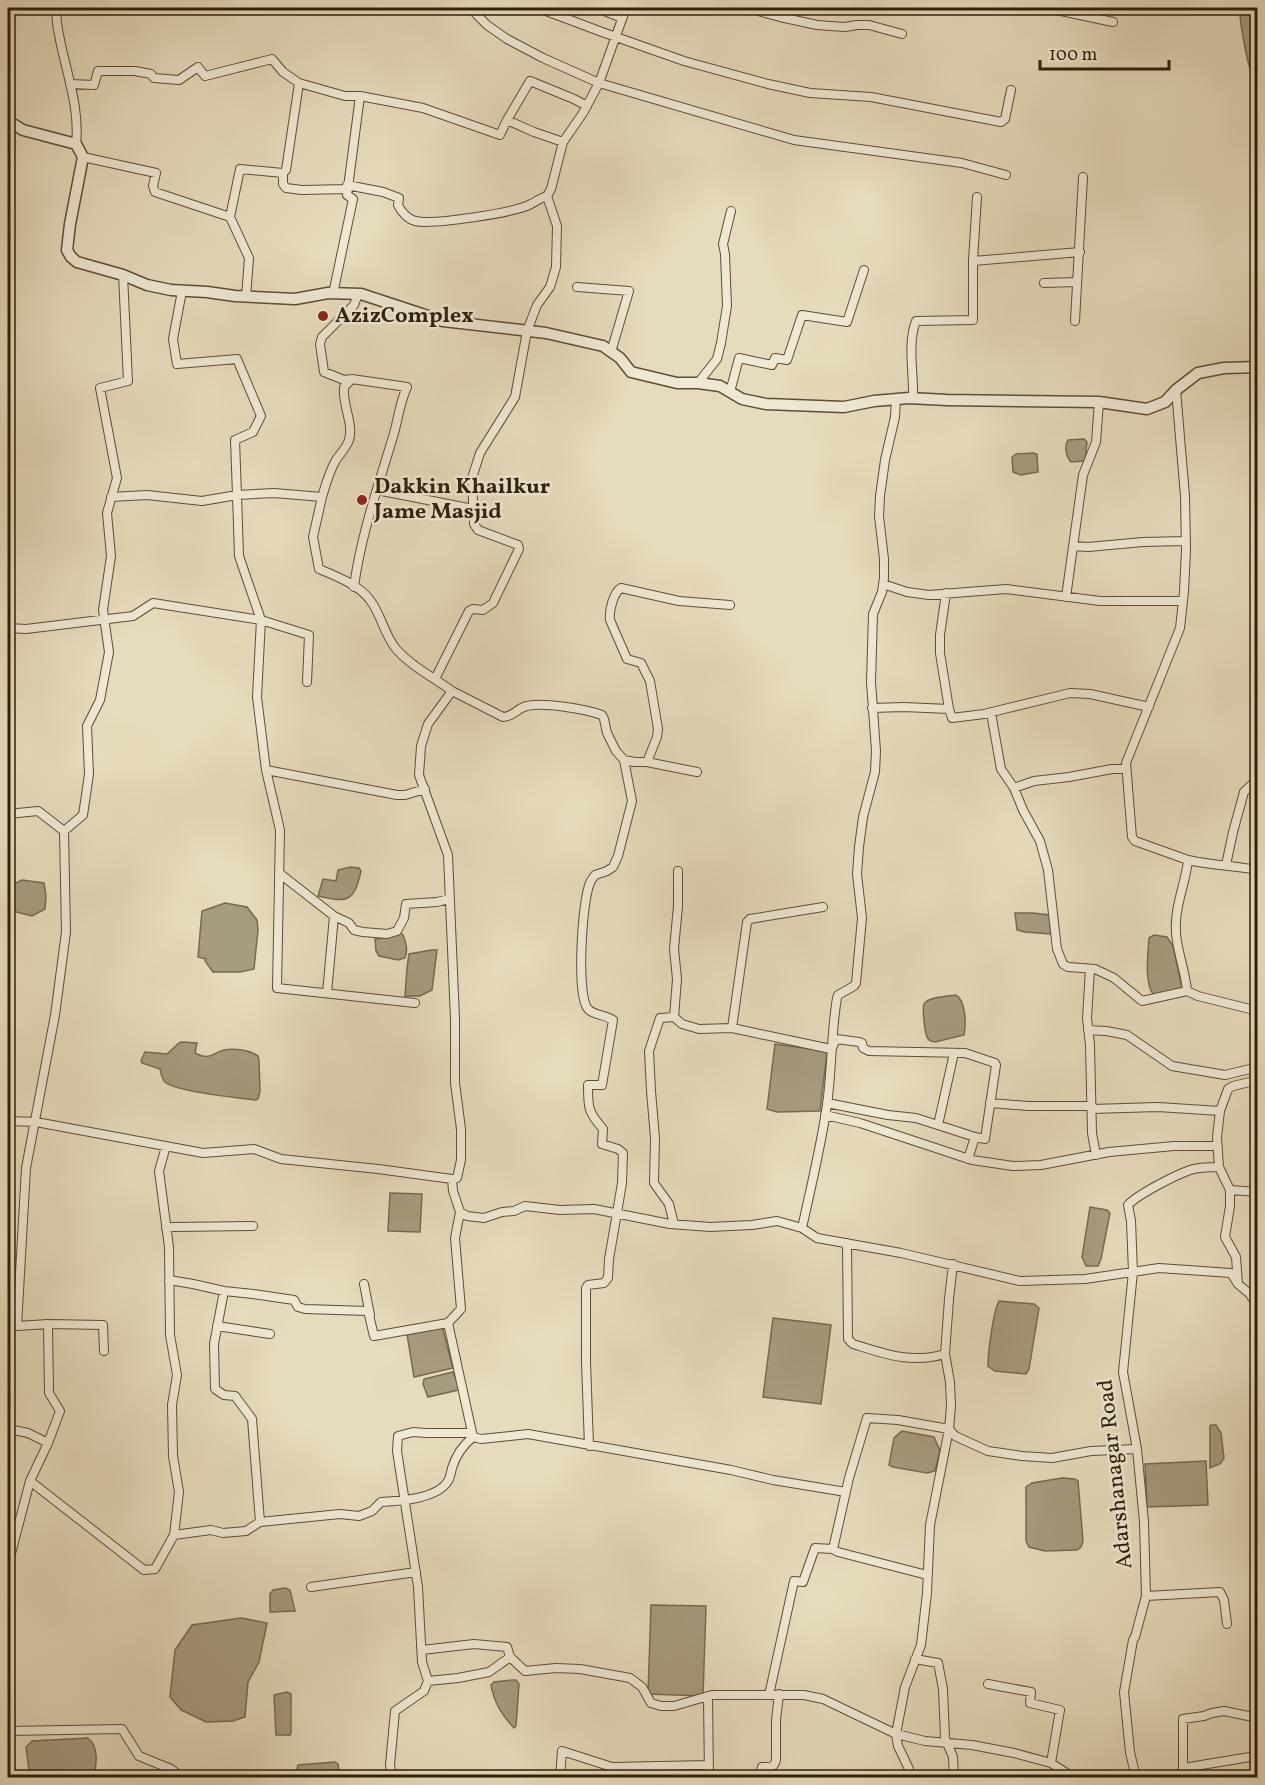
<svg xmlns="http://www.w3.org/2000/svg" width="1265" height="1785" viewBox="0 0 1265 1785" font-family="Vollkorn,serif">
	<rect width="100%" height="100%" fill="#e6dbbc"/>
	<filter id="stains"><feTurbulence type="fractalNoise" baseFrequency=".00333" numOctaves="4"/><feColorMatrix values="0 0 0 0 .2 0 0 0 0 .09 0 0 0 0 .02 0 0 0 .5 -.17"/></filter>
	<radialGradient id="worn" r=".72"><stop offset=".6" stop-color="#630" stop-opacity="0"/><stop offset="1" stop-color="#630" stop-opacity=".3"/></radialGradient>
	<!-- water -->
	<path fill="#a79b80" stroke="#776952" stroke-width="1.5" d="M1240,8H1257V85C1249,77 1239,20 1240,8Z
		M1084,439L1087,442L1085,461L1071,462C1066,457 1064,446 1068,440Z
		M1033,453L1037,454L1038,472L1021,475L1013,472L1012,457L1016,454Z
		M350,867L359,868L361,871C354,902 348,903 318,896L323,879L336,881L338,870Z
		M22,880L44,883L46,896L45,909L32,916L8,910V887Z
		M225,903L247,907L257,920L258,930L254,969L240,972H213L205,961L206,959L198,957L202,911Z
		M1015,913H1033L1050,915L1053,933L1051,934L1025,932L1017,930Z
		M398,931L403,935C406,942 408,951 405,958L398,960L379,956L376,951L375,939L390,937Z
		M1154,935L1167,937L1173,946L1182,988L1154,995C1144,985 1148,953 1149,938Z
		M432,950H437L432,990L420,996H405L407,968L409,954Z
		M956,995C966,1001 966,1024 964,1035L935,1042C931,1041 930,1042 927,1037C925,1033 922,1008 924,1004C928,997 948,996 956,995Z
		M182,1042L197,1043L195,1053C210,1061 212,1053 224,1050C234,1048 250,1050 258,1056L259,1060L260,1091L258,1099L256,1100C239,1098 176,1092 165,1082C162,1079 161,1073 160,1069L142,1063L141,1061L145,1052L167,1054L179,1043Z
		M775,1044L825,1051L827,1053L820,1111L777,1112L767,1109Z
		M390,1193L422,1194L420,1232L388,1231Z
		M1090,1207L1107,1210L1110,1213L1101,1259L1098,1266H1086L1082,1257Z
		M999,1301L1034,1304L1039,1308L1029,1369L1026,1374L995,1371L988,1366C988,1353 993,1312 999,1301Z
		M773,1318L831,1325L821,1404L763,1397Z
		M441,1326L443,1330L453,1368L414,1377L407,1334Z
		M453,1372L459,1387L458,1390L428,1397L423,1384L424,1379Z
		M1211,1425H1216L1221,1433L1224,1458L1220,1464L1210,1468V1426Z
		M902,1431L934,1437L940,1451L935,1471L927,1473L893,1467L889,1465L894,1438Z
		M1206,1461L1208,1505L1147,1507L1145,1464Z
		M1062,1478L1075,1479L1078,1481L1083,1541L1081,1547L1077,1550L1045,1551L1029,1547L1026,1541V1487L1032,1483Z
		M285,1588L290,1590L295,1611L270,1612V1594L273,1590Z
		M651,1605L706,1606L703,1696L648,1694Z
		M241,1618L267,1623L259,1662L248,1682L245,1717L233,1721L206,1722L181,1710L170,1697L175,1650L192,1625Z
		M512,1680H516L519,1684L516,1726L514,1728C502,1715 494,1703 491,1685L494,1682Z
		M287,1692L291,1694V1733L290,1735H276L274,1695Z
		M88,1738C99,1746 97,1766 93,1777H30L26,1747L32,1741Z
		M335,1762L338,1764L340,1777H298L297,1769L298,1765Z"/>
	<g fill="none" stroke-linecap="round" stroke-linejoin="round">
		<defs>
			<path id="minor" d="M57,8C55,19 58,29 60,40C67,75 80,109 76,144
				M482,8L476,14L487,25L507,39L543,58L599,83L794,140L962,163L1006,175
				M538,8L602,32L684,61L768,84L810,93L871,97L1001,122L1005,119L1011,90
				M597,8L622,18
				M747,8L780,17L817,25L845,27L857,25H869L902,34
				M1047,8L1113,22
				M70,84L94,85L98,71H135L151,74L154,78L179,80L198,67L205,76L272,59L283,72L299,83L345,96H360L423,108L500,135L507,120L534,132L563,142
				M507,120L530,81L574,99L587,106
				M83,157L156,173L153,186L155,192L230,217L249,258L246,297
				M283,173V184L286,188L302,190L347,189
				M347,185L383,192L399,198L398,205C401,212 408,219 415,221C433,225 514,213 531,204C537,201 540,198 547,196L551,189L563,142L583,113L599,83L626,8
				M230,217L240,169L283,173L286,170L299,83
				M973,261L977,197
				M1044,283L1077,282
				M577,287L629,291L611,352
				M182,291L173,339L177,364L237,359L261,416L253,432L235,440L237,495L274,493L322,497L313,537L319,569C336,576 359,585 370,600C381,614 384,634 396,649C412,667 433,677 452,691
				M333,294L353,199L347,195L360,96
				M1075,321L1083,177
				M698,383L717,359L721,343L727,306L725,254L723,244L731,211
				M1176,390L1185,496L1186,550L1184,592L1180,628L1126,763L1132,837L1135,841L1188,860C1186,881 1177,900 1176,921C1174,945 1185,967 1187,991L1198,996L1258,1011
				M730,392L739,358L772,365L775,358L787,360L802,315L847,322L864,270
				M913,398C914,373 907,344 916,321L973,320V261L1080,252
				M377,490L473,509
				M322,497C326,484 329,472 336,460C340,454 347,447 349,440C354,424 342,405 344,387L352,379
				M1073,546L1088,547L1143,542L1186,541
				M883,584L907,592L929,595L1006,589L1100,601H1183
				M354,587C360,539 378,486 392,440C398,422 399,404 407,387L352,379L344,380L324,372L320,344L322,337L354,305L357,297L361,294
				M946,593L940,635V653L949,709
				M1066,597L1083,475L1096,442L1099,402
				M8,628L26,629L133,616L153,603L261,620L239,556L237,495L202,501L147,495L111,497
				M435,679L469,611L473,609L483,610L493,603L519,549L518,545L478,530L474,524L472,478L480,453L515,397L527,331L537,305L550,287L556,267L557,226L547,196
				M307,682L309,635L261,620L257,697L266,770L397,795H405L425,789
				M872,708L904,707L949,709L952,718L984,714L1070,693L1090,694L1149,707
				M991,713L1001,769L1014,788L1023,810L1040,841L1048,870L1057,949L1063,964L1068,967L1095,969L1114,978L1142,1001L1187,991
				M647,762L657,737L658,729L650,681L641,663L627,659L610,620C609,611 613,593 621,588L679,601L730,605
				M266,770L280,830L277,988L415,1003
				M1014,788L1034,781L1069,777L1112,769H1126
				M8,814L38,811L64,831
				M1188,860C1211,865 1234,866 1258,870
				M1226,865L1233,832L1244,792L1258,779
				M279,873L334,916
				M1090,969L1087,1018L1090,1045L1092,1133L1096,1155
				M327,993L334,916L349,923L354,930L363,932L387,934L397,931L404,918L406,904L437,902L449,899
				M674,1017L682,1024L699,1029L732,1028L831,1049
				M732,1028L747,922L750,919L823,907
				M1088,1030L1106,1031L1127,1035L1172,1066L1225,1075L1258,1067
				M832,1048L836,1039L859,1042L862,1043L863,1048L869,1051L965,1053L995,1063L996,1065L985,1139L975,1137L968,1159
				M1258,1080L1233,1086L1228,1089L1220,1111L1217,1137L1219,1167L1230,1190V1206L1225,1237L1236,1257L1238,1284L1251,1295L1258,1298
				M827,1103L888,1115L916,1118L975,1137
				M990,1103L1028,1106H1092
				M1092,1109L1158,1107L1220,1111
				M825,1115L860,1123L972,1160L1013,1166L1041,1165L1109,1152L1174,1146H1217
				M8,1121L36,1122L203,1153L254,1149L281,1159L378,1169L452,1179L457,1178L461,1160V1129L455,1083V1019L448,855L419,775L421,746L428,724L452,691L503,717C513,717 517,708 527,706C544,702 585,709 602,715L604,719L607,733L616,751L624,760L635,762H647L697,772
				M938,1125L954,1053
				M166,1146L159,1171L169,1247L170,1335L177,1375L172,1405L173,1456L179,1492L174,1535L211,1530L223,1533L246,1531L260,1522L340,1514L359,1516L372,1511L381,1502C400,1501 437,1499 448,1481C450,1478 451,1472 452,1468C456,1455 463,1445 473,1437
				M452,1179L453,1191L460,1212L467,1216L484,1218L502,1212L514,1211L525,1206L560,1210L594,1209L670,1224L710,1227L752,1225L777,1221L802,1228L817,1238L901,1253L1020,1281L1085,1279L1159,1268L1231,1273L1238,1284
				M1230,1190L1258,1192
				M460,1212L455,1238L461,1309L448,1323L473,1437
				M674,1224L669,1204L654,1183L655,1138L651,1091L649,1051L660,1018L674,1017L677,979L674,949L678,906V871
				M166,1228L173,1227L253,1226
				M802,1228C811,1187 821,1146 827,1105C832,1069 831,1033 837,998L838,995L854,986L856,983L862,918L857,874L859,847L863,817L875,772L876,751L871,682L873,614L882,592L884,578V559L879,516L880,496L885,460L895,417L896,399
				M847,1243L848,1339L853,1344C885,1354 911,1364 945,1354
				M169,1280L193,1284L224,1291L253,1294L294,1300L298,1307L305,1309L368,1311L374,1336L448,1323
				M364,1284L370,1315
				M224,1291L214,1344L215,1389L224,1395L235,1396L252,1419L260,1522
				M1251,1296L1255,1302L1258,1314
				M1258,1322L1255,1384L1258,1405
				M48,1324L17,1326L26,1168L55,1015L66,932L64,831L83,815L89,774L87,726L100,700L109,652L103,610L111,556L107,513L117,478L100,388L128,381L123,275
				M217,1326L270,1334
				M8,1429L28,1433L48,1443
				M473,1437L481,1439L491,1438L528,1434L731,1470L773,1480L846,1492
				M589,1446L586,1362V1288L588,1285L604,1283L608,1278L609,1259L619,1201L622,1183L623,1153L618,1149L602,1144L603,1129C588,1112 588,1108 588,1085H602L613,1020C606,1015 593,1015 588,1009C576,996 582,900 590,883C591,880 593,878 595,875L607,871L613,867L618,856L632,801L624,760
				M30,1481L144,1570L155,1569L174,1535
				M833,1549L838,1552L927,1575
				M8,1565L30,1481L48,1443L60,1411L49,1393L48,1324L103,1325L104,1351
				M311,1587L416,1572
				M1146,1596L1220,1592L1224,1600L1227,1624
				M422,1650L474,1644L507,1647L510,1657L525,1671L556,1668L580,1669L630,1678L642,1687L651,1703L661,1706H674L712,1695H804L823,1699L896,1734L925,1741L972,1745L1014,1753L1051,1763L1074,1778
				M915,1659L938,1663L943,1689L945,1738L953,1757L954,1778
				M428,1681L458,1678L489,1672L510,1657
				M988,1684L1031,1692L1030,1703L1060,1710L1051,1763
				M769,1695L794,1581L803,1582L815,1548L833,1549L849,1478L867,1418L898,1420L949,1429L955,1436L988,1451L1022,1456L1052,1458L1091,1451L1137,1449
				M708,1696L709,1778
				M8,1731L122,1729L139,1756L171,1769L183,1778
				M1183,1768L1256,1756L1258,1747
				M392,1778L390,1765L395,1711L424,1691L428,1681L422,1662L418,1587L397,1451L398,1436L413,1432L426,1433H472
				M560,1778L562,1751L612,1767L708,1765
				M759,1778L762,1767C770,1767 774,1768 776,1760V1720L779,1694
				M907,1778L909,1769L898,1746L896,1734L905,1687L921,1645L927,1593L930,1525L949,1429L951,1406L950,1382L945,1354L949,1299L953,1264
				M1136,1778L1130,1752L1124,1692L1133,1640L1135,1637L1146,1596L1144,1522L1137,1449L1123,1372L1133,1272L1131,1221L1128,1205C1138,1194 1176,1175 1190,1170C1199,1167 1209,1167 1219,1167
				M1183,1778V1719L1204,1716L1212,1713L1224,1711L1258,1718"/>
			<path id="tertiary" d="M8,121L23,130L76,144L83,157L70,224L67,250L71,257L77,262L123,275L147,285L171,290L207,292L235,296L295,299L328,293L361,294L443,321L546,333L603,346L620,358L631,372L677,383H698L720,386L742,399L766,404L844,407L874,401L909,398L947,400L1099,402L1147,409L1165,402L1176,390L1198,373L1224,368L1258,367"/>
		</defs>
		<!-- minor casing -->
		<use href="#minor" stroke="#5c4e38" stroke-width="10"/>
		<!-- tertiary casing -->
		<use href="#tertiary" stroke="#5c4e38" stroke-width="13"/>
		<!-- minor -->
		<use href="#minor" stroke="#efe8d3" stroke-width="8"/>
		<!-- tertiary -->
		<use href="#tertiary" stroke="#efe8d3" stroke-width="10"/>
	</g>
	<!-- markers -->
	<g fill="#8f2418" stroke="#efe8d3" stroke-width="2">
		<circle cx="323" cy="316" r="6"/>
		<circle cx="362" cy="500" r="6"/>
	</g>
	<g text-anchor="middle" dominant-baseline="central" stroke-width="5" stroke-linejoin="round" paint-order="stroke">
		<!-- poi labels -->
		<g font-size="22" font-weight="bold" fill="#2e1f0c" stroke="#efe8d3" text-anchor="start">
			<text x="335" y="316">AzizComplex</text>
			<text x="374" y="487">Dakkin Khailkur<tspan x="374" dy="25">Jame Masjid</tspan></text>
		</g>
		<!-- street labels -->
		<g font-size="22" fill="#2e1f0c" stroke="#efe8d3">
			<text transform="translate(1116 1474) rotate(-96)">Adarshanagar Road</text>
		</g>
	</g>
	<!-- margin -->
	<rect width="1265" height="1785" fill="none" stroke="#e6dbbc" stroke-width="30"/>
	<rect x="9" y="9" width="1247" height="1767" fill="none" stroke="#2e1f0c" stroke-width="3"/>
	<rect x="15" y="15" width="1235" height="1755" fill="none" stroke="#2e1f0c" stroke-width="1.5"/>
	<!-- scale -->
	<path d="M1040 60v9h129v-9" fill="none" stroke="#2e1f0c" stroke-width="3"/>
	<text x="1049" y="60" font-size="18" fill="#2e1f0c" stroke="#efe8d3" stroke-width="4.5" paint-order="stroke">100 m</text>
	<rect width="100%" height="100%" filter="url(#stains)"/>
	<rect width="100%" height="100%" fill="url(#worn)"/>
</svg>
